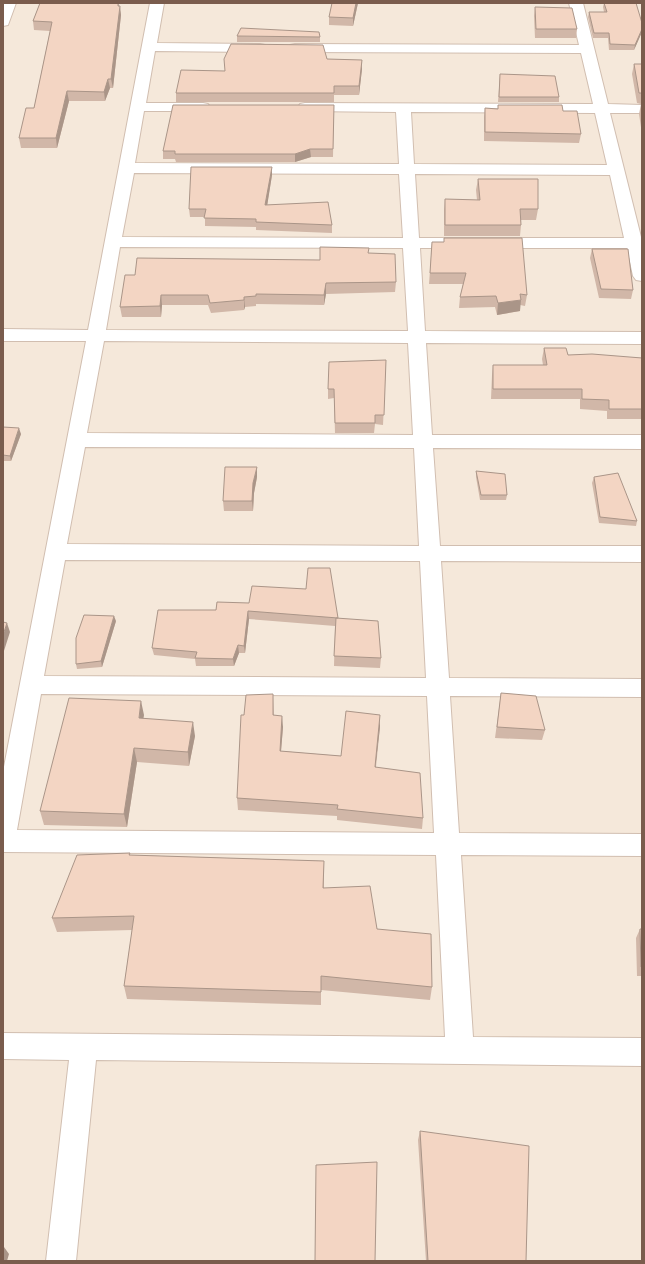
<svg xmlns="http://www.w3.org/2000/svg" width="645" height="1264" viewBox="0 0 645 1264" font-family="Mulish,sans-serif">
	<rect width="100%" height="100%" fill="#fdf6ec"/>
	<!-- residential -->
	<path fill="#f5e8da" d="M3,3H642V1261H3Z"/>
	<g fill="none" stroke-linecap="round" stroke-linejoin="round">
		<defs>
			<path id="street" d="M3,3H16L8,25L3,26Z
				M150,3H164L157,43L260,44L265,45L267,48L265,51L260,52L155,51L146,103H203L208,104L210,107L208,110L203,111H144L135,163L399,164L396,112L305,111L300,110L298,107L300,104L305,103L593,104L581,53L295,52L290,51L288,48L290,45L295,44L579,45L569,3H583L608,104L642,105V113H610L642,241V281L636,280L633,276L627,248H420L425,331L642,332V344L426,343L432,435H642V449L433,448L440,546H642V562L441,561L449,678L642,679V697L450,696L459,833L642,834V856L461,855L473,1037L642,1038V1066L96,1060L76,1261H46L69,1060L3,1059V1033L445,1037L436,855L3,852V772L86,341H3V329L88,330ZM411,112L595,113L607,165L414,164ZM134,173L399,174L403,238L122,237ZM415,174L610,175L624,238H419ZM120,247L403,248L408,331L106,330ZM104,341L408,343L413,435L87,433ZM85,447L414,448L419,546L67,544ZM65,560L420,561L426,678L44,676ZM41,694L427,696L434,833L17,830Z"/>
		</defs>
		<!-- street casing -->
		<use href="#street" stroke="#d1beb0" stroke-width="2"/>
		<!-- street -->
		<use href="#street" fill="#fff" fill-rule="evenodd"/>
	</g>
	<!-- wall -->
	<path fill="#d1b7a8" d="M40,3H119V6L121,15L113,88H110L105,101H69L57,148H21L19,138L34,108L50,31L34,30L33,21Z
		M358,3L353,26L329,25V17Z
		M604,3H636L642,32L634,50H609L608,38H593L588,17L589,12H604L603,7Z
		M535,7L577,29L576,38H535L534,16Z
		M237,36L320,37V42H237Z
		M327,59L362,60V69L359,95H334V102H176V93L225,71Z
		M634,64H642V134L639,114L641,104L637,103L632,74Z
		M500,74L559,97V102H498Z
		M334,105L333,157H311L295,162H176L175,159H163V151Z
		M485,108L563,111L581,134L579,143L484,141V117Z
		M272,175L267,205L332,225V233L256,230V227L205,226V217H190L189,209Z
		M478,179L538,209L536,220H521V225L520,236H444V210L445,199L477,200L476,190Z
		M432,242L527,295L525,306L520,305V311L497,315L495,307L459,308L460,297L463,284H429Z
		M592,249L633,290L631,299L599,298L590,258Z
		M369,254L396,282L395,292L326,294L324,305L256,304V306L245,307L244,310L211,313L208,305H162L161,317H122L120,307L135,275L320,260Z
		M544,348L568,355L642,358V419H607V411L580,409V399H491L492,375L493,365H543L542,359Z
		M386,360L383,425L375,424L374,433H335L334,398L328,399V389Z
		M3,427L21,434L11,461H3Z
		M476,471L507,495L506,500H480L476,477Z
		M257,477L254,493L253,511H224L223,501Z
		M594,477L637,521L636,526L599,523L592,483Z
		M217,602L338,618L381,658L380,668L334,666L335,626L249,619L245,653H239L234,666H196L195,659L154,655L152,648L216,610Z
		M116,621L102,667L77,669L76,664Z
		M501,693L545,730L542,740L495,738Z
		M273,694L274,715L283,727L281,751L341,756L380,727L376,767L423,818L422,829L337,820V816L238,810L237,798L244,715Z
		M144,715L143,718L195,736L189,766L137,762L127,827L44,825L40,811Z
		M130,853V855L324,861V888L377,929L432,987L430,1000L321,990V1005L127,999L124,986L132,930L57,932L52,918Z
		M640,929H642V976H637L636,938Z
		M420,1131L526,1261H426L418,1140Z"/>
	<!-- shaded-wall -->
	<path fill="#aa9588" d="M356,3H358L353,26V18Z
		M120,6L121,15L113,88L111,79Z
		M642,29V32L634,50L635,45Z
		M362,60V69L359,95V86Z
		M108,79L110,88L105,101L104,92Z
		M67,91L69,101L57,148L56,138Z
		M310,149L311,157L295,162V154Z
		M272,167V175L266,213L265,205Z
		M326,283V294L324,305V295Z
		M161,295L162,305L161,317L160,306Z
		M244,297L245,307L244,310Z
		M521,300L520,311L497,315L498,303Z
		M19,428L21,434L11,461L10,456Z
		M257,467V477L254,493L253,511L252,501L253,483Z
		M248,611L249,619L245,653L244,646Z
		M114,616L116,621L102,667L101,661Z
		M7,623L10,632L3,654V635Z
		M238,645L239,653L234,666L233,659Z
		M141,701L144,715L141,732L139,718Z
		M380,715V727L374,778L375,767Z
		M282,716L283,727L280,763V751Z
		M193,722L195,736L189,766L188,752Z
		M134,748L137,762L127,827L124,814Z
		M4,1247L9,1254L7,1261H3V1253Z"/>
	<!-- building -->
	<path fill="#f3d5c3" stroke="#aa9588" d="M40,3H118V6H120L111,79H108L104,92L67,91L56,138H19L26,108H34L52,22L33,21Z
		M332,3H356L353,18L329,17Z
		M604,3H636L642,23V29L635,45L610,44L609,33H594L589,12H607Z
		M535,7L572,8L577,29H536Z
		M241,28L319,32L320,37L237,36Z
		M231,44L323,45L327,59L362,60L359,86H334V93H176L181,70L225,71L224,59Z
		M634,64H642V93H639Z
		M500,74L555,76L559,97H499Z
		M173,105H334L333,149H310L295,154H175V151H163Z
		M498,105H562L563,111H577L581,134L485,132V108L498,109Z
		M191,167H272L265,205L328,202L332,225L256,222V219L204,218L206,209H189Z
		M478,179H538V209H520L521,225H445V199L480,200Z
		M444,238H522L527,295L520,294L521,300L498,303L496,296L460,297L466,273H430L432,242H444Z
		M320,247L369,248L368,253L395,254L396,282L326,283L324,295L256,294V296L244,297V300L210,303L208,295H161L160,306L120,307L125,275H135L137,258L320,260Z
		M592,249H628L633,290L601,289Z
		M544,348H566L568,355L592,354L642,358V409H609V400L582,399V389H493V365H547Z
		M386,360L384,415H375V423H335L334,389H328L329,362Z
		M3,427L19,428L10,456L3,455Z
		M225,467H257L253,483L252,501H223Z
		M476,471L505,474L507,495H481Z
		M618,473L637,521L600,517L594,477Z
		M308,568H330L338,618L248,611L244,646L238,645L233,659L195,658L197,652L152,648L158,610H216L217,602L249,603L252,586L306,589Z
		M84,615L114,616L101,661L76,664V638Z
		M336,618L378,621L381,658L334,656Z
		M3,622L7,623L3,635Z
		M501,693L536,696L545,730L497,727Z
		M273,694V715L282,716L280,751L341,756L346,711L380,715L375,767L420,773L423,818L337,809L338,805L237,798L241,715H244L246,695Z
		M69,698L141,701L139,718L193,722L188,752L134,748L124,814L40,811Z
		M130,853L129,855L324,861L323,888L370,886L377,929L431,934L432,987L321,976V992L124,986L134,916L52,918L77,855Z
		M640,929H642V967H641Z
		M420,1131L529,1146L526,1261H428Z
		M377,1162L375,1261H315L316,1165Z"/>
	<!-- border -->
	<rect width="645" height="1264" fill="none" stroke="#7a5c4d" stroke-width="8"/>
</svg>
